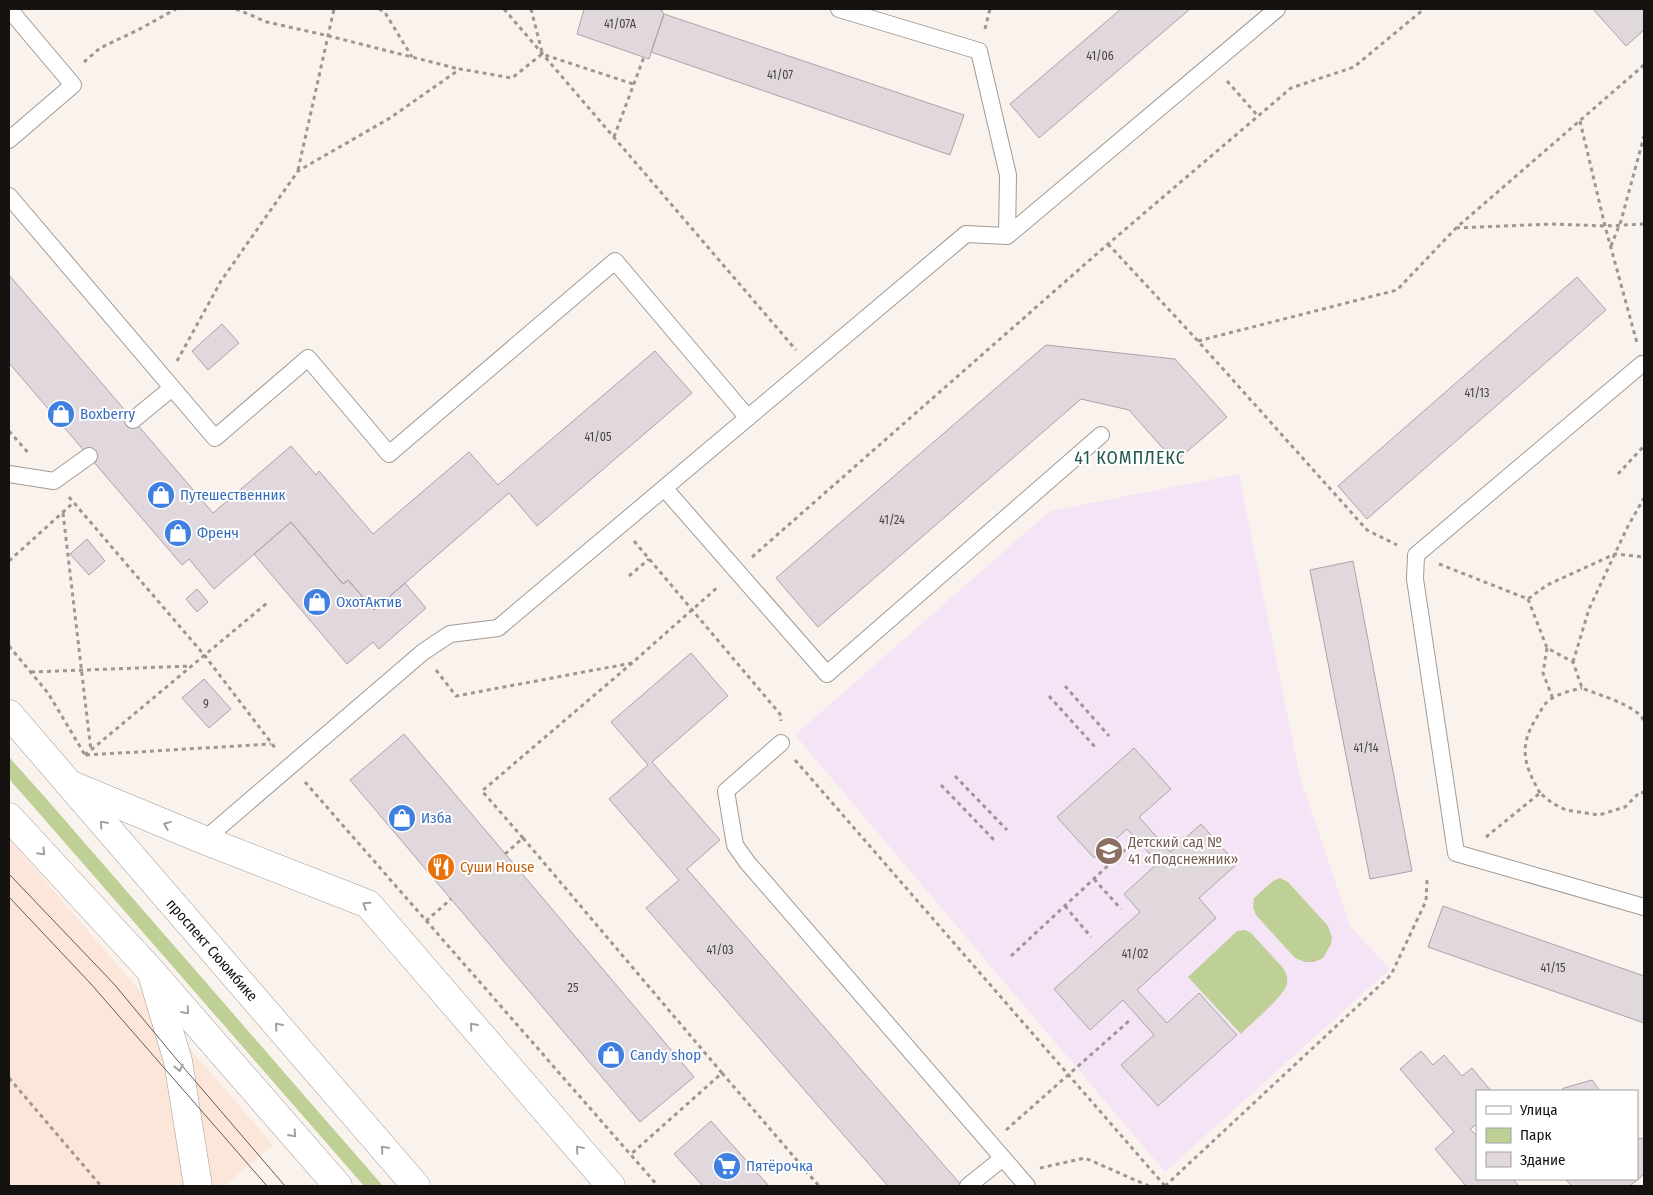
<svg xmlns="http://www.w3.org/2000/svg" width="1653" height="1195" viewBox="0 0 1653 1195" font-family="'Fira Sans Condensed',sans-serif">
	<rect width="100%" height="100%" fill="#faf3ed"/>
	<!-- commercial -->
	<path fill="#fce5d9" d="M9,839L273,1145L224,1186H9Z"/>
	<!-- education -->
	<path fill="#f4e4f6" d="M1239,474L1300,777L1350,926L1390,969L1165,1172L795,735L1050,511Z"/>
	<!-- green -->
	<path fill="#bfd096" d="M9,757L43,795L383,1186H364L32,805L9,779Z
		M1280,878L1288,882L1328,926L1332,937L1331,944L1323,958L1314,962H1305L1295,958L1256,915L1253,907L1254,898L1273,881Z
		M1245,930L1251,933L1283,968C1286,972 1288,978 1287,983C1286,995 1250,1024 1241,1034L1188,977L1237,931Z"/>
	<!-- building -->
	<path fill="#e0d8dd" stroke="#aaa3a7" d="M584,9H660L664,14L649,59L577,34Z
		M1121,9H1190L1039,138L1010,104Z
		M1593,9H1644V30L1626,46Z
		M664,14L964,115L950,155L651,52Z
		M9,275L213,513L291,446L316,475L319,471L373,534L469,452L498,485L655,351L692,393L537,526L509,493L374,610L348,580L343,584L291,522L214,589L189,559L182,565L9,363Z
		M1577,277L1606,310L1367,519L1338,486Z
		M222,324L239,343L208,370L192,351Z
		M1046,345L1175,359L1227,417L1175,462L1129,410L1081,399L818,627L776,578Z
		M291,522L343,584L348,580L374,610L405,583L426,608L379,649L373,642L347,664L254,554Z
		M87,539L105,561L89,575L70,554Z
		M1353,561L1412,871L1370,879L1310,570Z
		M197,589L208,602L197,612L186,599Z
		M691,653L728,696L652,762L720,840L687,869L962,1186H888L646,908L679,880L609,799L648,765L611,722Z
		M204,679L231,709L209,728L182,698Z
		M404,734L694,1077L640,1122L350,780Z
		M1134,748L1171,789L1139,817L1170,852L1201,824L1237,864L1199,898L1216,918L1137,990L1167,1023L1199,993L1237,1035L1158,1106L1121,1065L1154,1035L1123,1000L1090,1030L1054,989L1140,912L1124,894L1158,863L1127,829L1094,858L1057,817Z
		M1443,906L1644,976V1023L1428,947Z
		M1421,1051L1433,1065L1444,1055L1462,1076L1472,1068L1491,1091H1477V1124L1470,1129L1477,1136V1179H1513L1519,1186H1466L1435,1149L1454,1132L1400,1069Z
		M1592,1080L1600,1091H1560L1564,1088Z
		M711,1121L769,1186H703L674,1154Z
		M1637,1136L1639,1139L1644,1138V1174L1630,1186H1572L1565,1179H1637Z"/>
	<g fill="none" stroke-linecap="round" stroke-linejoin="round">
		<defs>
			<path id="lane" d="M9,9L73,85L9,140
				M839,9L979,51L1008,175L1007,236
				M9,196L215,438L308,358L389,454L615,261L748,418
				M1644,365L1642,364L1416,555L1415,579L1456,853L1644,907
				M133,420L172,388
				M9,474L54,481L89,456
				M665,489L827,674L1101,435
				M781,743L726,791L735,845L747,862L1027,1186
				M204,840L423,652L450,634L498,628L966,234L1007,236L1277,9
				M968,1186L1003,1158"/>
			<path id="street" d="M69,784L204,840L368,904L611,1186
				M151,971L178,1061L198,1186"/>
			<path id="secondary" d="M9,714L416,1186
				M9,817L151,971L338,1186"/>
		</defs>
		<!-- lane casing -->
		<use href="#lane" stroke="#a19a95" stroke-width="18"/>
		<!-- street casing -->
		<use href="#street" stroke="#a19a95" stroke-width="29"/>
		<!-- secondary casing -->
		<use href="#secondary" stroke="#a19a95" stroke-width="29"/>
		<!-- path -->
		<path stroke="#9c9793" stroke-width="3" stroke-dasharray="4 4" stroke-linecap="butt" d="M236,9L267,22L329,36L459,69
			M379,9L384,11L412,57
			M504,9L796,350
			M531,9L542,52
			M661,10L662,9
			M985,29L990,9
			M84,62L100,48L138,30L176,9
			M1227,81L1258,116
			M1580,121L1605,226L1637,343
			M614,137L644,57
			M298,170L334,9
			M1456,228L1551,224L1605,226L1644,224
			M1108,244L1198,341L1367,530L1397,545
			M1611,246L1621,221L1644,136
			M1198,341L1397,290L1456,228L1644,65
			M177,361L221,281L298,171L390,118L460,69L512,78L542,54L633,84
			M9,431L30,455
			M1618,474L1644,446
			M69,497L205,656L276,749
			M63,513L91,751
			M634,541L780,714L781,721
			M752,557L1108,244L1291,88L1354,67L1424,9
			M9,561L73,503
			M1439,564L1528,599L1547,585L1615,554L1644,557
			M629,576L649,559
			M1528,599L1547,648L1573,662L1582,688C1598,695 1637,705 1644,721
			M9,646L48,693L85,755
			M1547,648L1543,673L1553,699
			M1573,662L1589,609L1627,528L1644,498
			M436,670L456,696L632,663
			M31,672L191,666
			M1065,686L1109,736
			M1049,696L1096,748
			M85,755L267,603
			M86,755L271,744
			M795,760L1165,1186
			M955,776L1007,830
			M305,782L658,1186
			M941,785L995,841
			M1540,793C1524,765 1518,746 1537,717C1540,713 1542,707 1546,703C1555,694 1570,691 1582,688
			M1486,837L1540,793L1552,803L1566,810L1599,815L1625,807L1640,792L1644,793
			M523,838L482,791L632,663L719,586
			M505,854L523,838L722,1073L630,1155
			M1094,879L1121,909
			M1065,906L1091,937
			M426,921L451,899
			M1011,956L1128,847
			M722,1073L819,1186
			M9,1078L101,1186
			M1006,1130L1129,1021
			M1040,1168L1085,1158L1149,1186
			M1165,1186L1391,975L1426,901L1427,880"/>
		<!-- lane -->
		<use href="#lane" stroke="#fff" stroke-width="16"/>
		<!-- street -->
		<use href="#street" stroke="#fff" stroke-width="28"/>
		<!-- secondary -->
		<use href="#secondary" stroke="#fff" stroke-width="28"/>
		<!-- tram -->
		<path stroke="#615c59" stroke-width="1" d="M9,874L114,984L178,1061L285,1186
			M9,897L91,984L267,1186"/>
	</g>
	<!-- one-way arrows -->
	<defs><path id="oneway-chevron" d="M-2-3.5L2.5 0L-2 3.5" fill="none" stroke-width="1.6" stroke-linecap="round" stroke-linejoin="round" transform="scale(1.25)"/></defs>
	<g stroke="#a1a09f">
		<use href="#oneway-chevron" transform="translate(103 824) rotate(-131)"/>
		<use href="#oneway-chevron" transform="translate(167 825) rotate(-158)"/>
		<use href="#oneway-chevron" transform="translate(42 852) rotate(47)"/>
		<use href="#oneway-chevron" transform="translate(366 905) rotate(-147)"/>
		<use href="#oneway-chevron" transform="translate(186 1011) rotate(49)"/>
		<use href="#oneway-chevron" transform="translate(278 1026) rotate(-131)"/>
		<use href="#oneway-chevron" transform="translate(473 1026) rotate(-131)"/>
		<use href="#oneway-chevron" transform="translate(179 1068) rotate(78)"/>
		<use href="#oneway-chevron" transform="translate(293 1134) rotate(49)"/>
		<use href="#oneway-chevron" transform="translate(384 1149) rotate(-131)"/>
		<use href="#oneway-chevron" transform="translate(579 1149) rotate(-131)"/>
	</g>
	<!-- icons -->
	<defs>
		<symbol id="shop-disc" viewBox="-11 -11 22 22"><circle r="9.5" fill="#3f7fe0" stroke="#fff"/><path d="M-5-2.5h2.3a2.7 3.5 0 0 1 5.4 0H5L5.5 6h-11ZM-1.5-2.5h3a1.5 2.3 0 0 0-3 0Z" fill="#fff"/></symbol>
		<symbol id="school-disc" viewBox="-11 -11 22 22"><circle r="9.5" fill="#8d6e63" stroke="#fff"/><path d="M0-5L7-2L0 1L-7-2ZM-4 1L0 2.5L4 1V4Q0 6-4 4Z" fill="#fff"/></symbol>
		<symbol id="restaurant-disc" viewBox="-11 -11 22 22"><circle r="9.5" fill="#e8710a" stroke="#fff"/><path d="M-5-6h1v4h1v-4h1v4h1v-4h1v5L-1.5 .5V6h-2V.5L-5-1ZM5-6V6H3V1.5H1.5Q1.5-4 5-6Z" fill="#fff"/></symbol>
		<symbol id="supermarket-disc" viewBox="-11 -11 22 22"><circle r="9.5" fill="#3f7fe0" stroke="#fff"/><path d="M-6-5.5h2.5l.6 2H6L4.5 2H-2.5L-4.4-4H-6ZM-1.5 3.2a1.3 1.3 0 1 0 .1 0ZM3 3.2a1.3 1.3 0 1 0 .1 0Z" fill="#fff"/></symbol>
	</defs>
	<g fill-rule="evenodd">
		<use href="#shop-disc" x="45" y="398" width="32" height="32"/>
		<use href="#shop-disc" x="145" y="479" width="32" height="32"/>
		<use href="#shop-disc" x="162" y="517" width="32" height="32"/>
		<use href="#shop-disc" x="301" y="586" width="32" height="32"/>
		<use href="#shop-disc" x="386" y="802" width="32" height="32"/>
		<use href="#school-disc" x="1093" y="835" width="32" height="32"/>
		<use href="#restaurant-disc" x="425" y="851" width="32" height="32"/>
		<use href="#shop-disc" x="595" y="1039" width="32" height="32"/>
		<use href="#supermarket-disc" x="711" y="1150" width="32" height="32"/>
	</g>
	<g text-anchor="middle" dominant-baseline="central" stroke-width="4" stroke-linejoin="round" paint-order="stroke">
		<!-- number labels -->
		<g font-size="12" fill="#484443">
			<text x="620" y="24">41/07А</text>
			<text x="1100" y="56">41/06</text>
			<text x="780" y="75">41/07</text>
			<text x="1477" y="393">41/13</text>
			<text x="598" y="437">41/05</text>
			<text x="892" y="520">41/24</text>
			<text x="206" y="704">9</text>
			<text x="1366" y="748">41/14</text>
			<text x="720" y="950">41/03</text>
			<text x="1135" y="954">41/02</text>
			<text x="1553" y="968">41/15</text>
			<text x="573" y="988">25</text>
		</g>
		<!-- shop labels -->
		<g font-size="15" fill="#366cbe" stroke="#fff" text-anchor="start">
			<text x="80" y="414">Boxberry</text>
			<text x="180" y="495">Путешественник</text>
			<text x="197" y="533">Френч</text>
			<text x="336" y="602">ОхотАктив</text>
			<text x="421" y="818">Изба</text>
			<text x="630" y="1055">Candy shop</text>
			<text x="746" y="1166">Пятёрочка</text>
		</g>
		<!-- education labels -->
		<g font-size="15" fill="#785e54" stroke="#fff" text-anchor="start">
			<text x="1128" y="842">Детский сад №<tspan x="1128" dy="17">41 «Подснежник»</tspan></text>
		</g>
		<!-- food labels -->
		<g font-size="15" fill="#c56008" stroke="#fff" text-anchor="start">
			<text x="460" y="867">Суши House</text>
		</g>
		<!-- street labels -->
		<g font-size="15" fill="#151210" stroke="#fff">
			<text transform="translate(212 950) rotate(49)">проспект Сююмбике</text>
		</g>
		<!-- quarter labels -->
		<g font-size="18" letter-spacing="1" fill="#20574e" stroke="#fff">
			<text x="1130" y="458">41 КОМПЛЕКС</text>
		</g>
	</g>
	<!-- border -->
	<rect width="1653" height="1195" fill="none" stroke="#151210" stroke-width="20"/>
	<!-- legend -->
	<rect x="1476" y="1090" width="162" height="90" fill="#ffffff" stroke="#a1a09f"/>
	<rect x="1486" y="1106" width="25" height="8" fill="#ffffff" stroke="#a1a09f"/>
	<text x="1520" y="1115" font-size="15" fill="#151210">Улица</text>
	<rect x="1486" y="1128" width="25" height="15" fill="#bfd096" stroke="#a1a09f"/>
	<text x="1520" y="1140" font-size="15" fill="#151210">Парк</text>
	<rect x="1486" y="1152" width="25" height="15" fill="#e0d8dd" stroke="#a1a09f"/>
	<text x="1520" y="1165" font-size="15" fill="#151210">Здание</text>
</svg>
